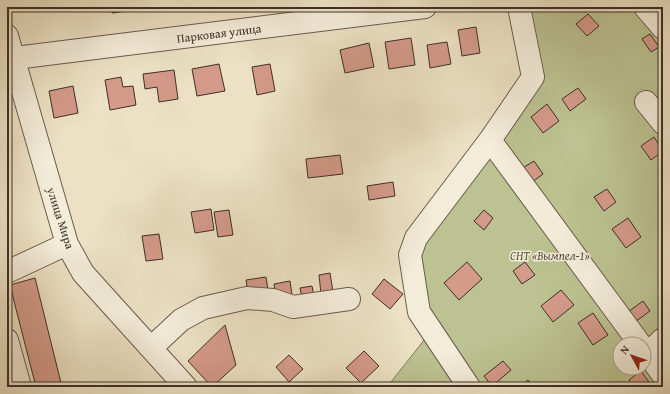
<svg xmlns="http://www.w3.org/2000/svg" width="670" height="394" viewBox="0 0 670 394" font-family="'Gentium Book Plus',serif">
	<rect width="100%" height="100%" fill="#ece1c4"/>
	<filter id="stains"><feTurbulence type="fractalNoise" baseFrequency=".005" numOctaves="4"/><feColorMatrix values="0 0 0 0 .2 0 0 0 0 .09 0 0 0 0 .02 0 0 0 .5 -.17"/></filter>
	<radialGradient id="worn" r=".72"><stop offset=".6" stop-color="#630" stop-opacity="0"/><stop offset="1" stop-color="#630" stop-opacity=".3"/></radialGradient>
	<!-- green -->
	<path fill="#bcc291" stroke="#7c795c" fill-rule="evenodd" d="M545,7H631L663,45V387H387L425,339L420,246L542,82L527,13ZM620,344H644V368H620Z"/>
	<!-- building -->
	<path fill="#d49a8a" stroke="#3d3027" d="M112,7H142V9L112,13Z
		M163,7H200L163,10Z
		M588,14L599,26L587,36L576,24Z
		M476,27L480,53L462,56L458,30Z
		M650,34L659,47L651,52L642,39Z
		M411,38L415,65L389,69L385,42Z
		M447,42L451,64L430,68L427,45Z
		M369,43L374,67L345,73L340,50Z
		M219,64L225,91L197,96L192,69Z
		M270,64L275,91L257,95L252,67Z
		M174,70L178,99L159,102L157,87L145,89L143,74Z
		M121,77L123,87L133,86L136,105L110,110L105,80Z
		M73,86L78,113L54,118L49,91Z
		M578,88L586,99L570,111L562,99Z
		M547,104L559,121L543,133L531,117Z
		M654,137L663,151L651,160L641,146Z
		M340,155L343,174L308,178L306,159Z
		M534,161L543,174L531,183L521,169Z
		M393,182L395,196L369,200L367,186Z
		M607,189L616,202L604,211L594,197Z
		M211,209L214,230L195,233L191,212Z
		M229,210L233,235L218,237L214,212Z
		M484,210L493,218L484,230L474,221Z
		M628,218L641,237L626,248L612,229Z
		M159,234L163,259L146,261L142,236Z
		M467,262L482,279L459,300L444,283Z
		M525,262L535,275L522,284L513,271Z
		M330,273L333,292L321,294L319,275Z
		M266,277L268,290L248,293L246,280Z
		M35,278L62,387H36L17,313L10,285Z
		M384,279L403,294L390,309L372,294Z
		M290,281L292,295L276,297L274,284Z
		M312,286L314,296L302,298L300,288Z
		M561,290L574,305L553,322L541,306Z
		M643,301L650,311L635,322L628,312Z
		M593,313L608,335L593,345L578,323Z
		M225,325L236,365L212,387L188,361Z
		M364,351L379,366L361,383L346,368Z
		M289,355L303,369L289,382L276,367Z
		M503,361L511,370L492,386L484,376Z
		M641,371L651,385L648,387H633L629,380Z
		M528,380L533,387H519Z"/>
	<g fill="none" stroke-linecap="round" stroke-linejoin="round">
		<defs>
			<path id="minor" d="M645,7L663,28
				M7,36L67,244L83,273L186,387
				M7,59L425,7
				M646,102L663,123
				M490,140L640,344
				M7,272L67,244
				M7,340L20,387
				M151,348L181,320L203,308L247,298L273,300L293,307L349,299
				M644,349L663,375
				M647,354L663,339
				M469,387L419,312L410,255L416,238L490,140L533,77L519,7"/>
		</defs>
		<!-- minor casing -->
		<use href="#minor" stroke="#695c4e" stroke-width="24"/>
		<!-- minor -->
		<use href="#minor" stroke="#f3ecd9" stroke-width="22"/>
	</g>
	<g text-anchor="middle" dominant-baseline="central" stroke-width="3" stroke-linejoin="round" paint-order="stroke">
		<!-- street labels -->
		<g font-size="12" fill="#3d3027" stroke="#f3ecd9">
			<text transform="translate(219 33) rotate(-7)">Парковая улица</text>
			<text transform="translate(61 218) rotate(72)">улица Мира</text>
		</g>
		<!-- park labels -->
		<g font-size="12" font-style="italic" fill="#564d3c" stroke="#f3ecd9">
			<text x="550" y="255">СНТ «Вымпел-1»</text>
		</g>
	</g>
	<!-- margin -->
	<rect width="670" height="394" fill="none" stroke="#ece1c4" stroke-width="24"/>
	<rect x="8" y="8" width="654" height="378" fill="none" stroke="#3d3027" stroke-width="2"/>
	<rect x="12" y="12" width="646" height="370" fill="none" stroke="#3d3027"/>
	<!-- north arrow -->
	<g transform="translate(632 356) rotate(310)"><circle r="19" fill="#f3ecd9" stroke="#aaa192"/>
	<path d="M0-3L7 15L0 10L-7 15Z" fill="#8f2418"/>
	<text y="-6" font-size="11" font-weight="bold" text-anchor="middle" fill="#3d3027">N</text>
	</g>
	<rect width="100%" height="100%" filter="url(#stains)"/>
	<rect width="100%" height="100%" fill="url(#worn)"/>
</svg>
